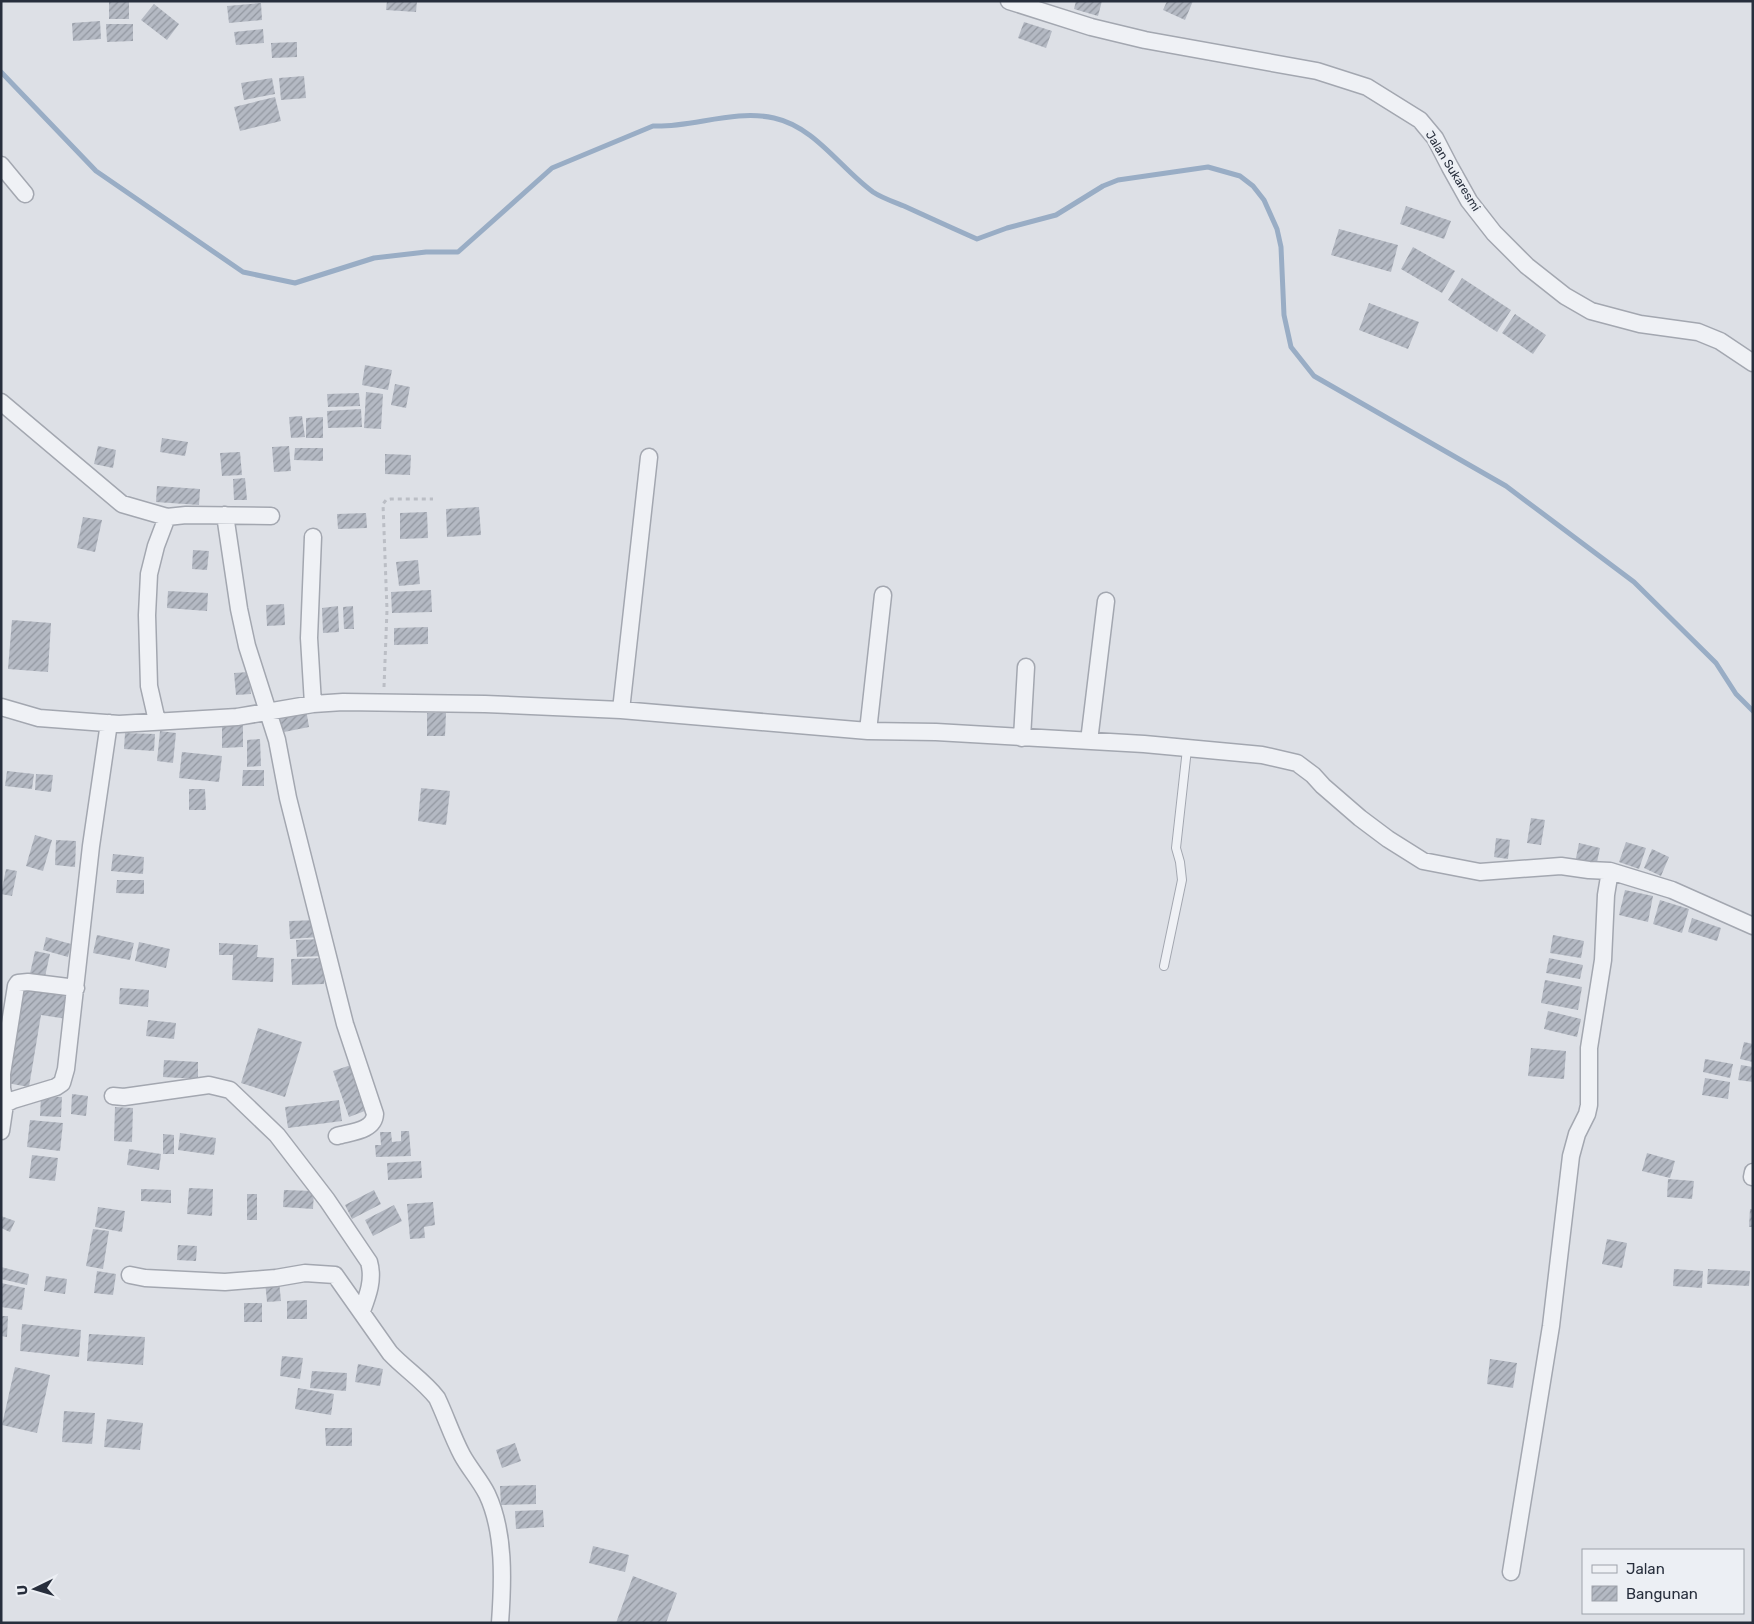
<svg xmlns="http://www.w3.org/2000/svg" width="1754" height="1624" viewBox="0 0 1754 1624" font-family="Rubik,sans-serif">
	<defs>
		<pattern id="building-hatch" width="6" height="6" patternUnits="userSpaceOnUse" patternTransform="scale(1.25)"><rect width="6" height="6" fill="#b4b9c3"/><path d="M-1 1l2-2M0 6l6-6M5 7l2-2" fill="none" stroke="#9297a0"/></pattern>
	</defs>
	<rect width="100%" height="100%" fill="#dde0e6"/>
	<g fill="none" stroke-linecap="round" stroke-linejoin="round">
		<!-- stream -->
		<path stroke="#99adc5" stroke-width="5" d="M1,72L96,171L243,272L295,283L374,258L426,252H458L552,168L653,126C691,128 734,109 774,118C815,127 840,168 873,192C882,198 894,202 904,206C928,217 952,228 977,239L1007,228L1056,215L1103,186L1118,180L1208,167L1240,176L1253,186L1264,200L1277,229L1281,247L1284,315L1291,347L1314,376L1506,486L1634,582L1716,663L1736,694L1753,711"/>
	</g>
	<!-- building -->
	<path fill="url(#building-hatch)" d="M109,1H129V19H109Z
		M387,1H417L416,12L386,10Z
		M1076,1H1102L1098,16L1074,9Z
		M1167,1H1193L1185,20L1163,10Z
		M261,3L262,20L229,23L227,6Z
		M154,4L179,24L167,40L141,20Z
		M100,21L101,39L73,41L72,23Z
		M1024,22L1052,31L1046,48L1018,38Z
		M106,24H133V41L107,42Z
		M263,29L264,43L236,45L234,32Z
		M297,42V57L272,58L271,43Z
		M304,76L306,98L281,100L279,78Z
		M272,78L275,94L244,100L241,83Z
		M275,97L281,121L240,131L234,107Z
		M1406,206L1451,221L1444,239L1400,224Z
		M1339,229L1398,245L1391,272L1331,255Z
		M1413,247L1455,271L1442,293L1401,269Z
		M1462,278L1511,310L1497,332L1448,300Z
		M1369,303L1419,322L1408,349L1359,330Z
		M1515,314L1546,335L1533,354L1502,333Z
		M365,365L392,370L388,390L362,385Z
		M395,384L410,387L406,408L391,405Z
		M366,392L383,394L381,429L364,428Z
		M359,393L360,406L328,407L327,394Z
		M361,409L362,427L328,428L327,411Z
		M302,416L305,437L291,438L289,417Z
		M323,417V438H306V418Z
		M162,438L188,442L185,456L160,452Z
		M98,446L116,450L113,468L94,464Z
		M289,446L291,471L274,472L272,447Z
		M295,448H323V461L294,460Z
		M240,452L242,475L222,476L220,453Z
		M385,454L411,455L410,475L385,474Z
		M245,478L247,500H234L233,479Z
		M157,486L200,489L199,505L156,502Z
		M479,507L481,535L447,537L446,509Z
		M427,512L428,538L400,539V513Z
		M366,513L367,528L338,529L337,514Z
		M83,517L102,520L95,552L77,548Z
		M193,550L209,551L207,570L192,569Z
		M418,560L420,584L399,586L396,562Z
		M431,590L432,612L392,613L391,592Z
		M168,591L208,593L207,611L167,608Z
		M284,604L285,625L267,626L266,605Z
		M338,606L339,632L323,633L322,608Z
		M353,606L354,629H344L343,607Z
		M12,620L51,623L48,672L8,669Z
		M428,627V644L394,645V628Z
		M249,672L251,694L236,695L234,673Z
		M306,709L309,727L279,733L275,714Z
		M427,713H446L445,736H427Z
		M222,725H243V747L222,748Z
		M160,731L176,733L173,763L157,761Z
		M125,733L155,734L154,751L124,749Z
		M260,739L261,766L247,767V740Z
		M182,752L222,756L219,782L179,778Z
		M243,770H264V786H242Z
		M7,771L34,774L32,789L5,786Z
		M36,774L53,775L51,792L35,790Z
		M421,788L450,791L446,825L418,821Z
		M189,789H205L206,810H189Z
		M1531,818L1545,820L1541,845L1527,843Z
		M35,835L52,840L43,871L26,866Z
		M1496,838L1510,840L1508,859L1494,857Z
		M56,840L76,841L75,867L55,865Z
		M1626,842L1646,848L1639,869L1619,862Z
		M1579,843L1600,848L1596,867L1575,863Z
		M1652,849L1669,857L1661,876L1644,868Z
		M113,854L144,857L143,874L111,871Z
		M6,869L17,871L12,896L1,894Z
		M117,880H144V894L116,893Z
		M1625,890L1653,896L1648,922L1619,915Z
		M1660,900L1689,909L1682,933L1653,924Z
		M1692,918L1721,928L1717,941L1688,932Z
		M318,920L319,937L290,939L289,921Z
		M97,935L134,943L130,960L93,953Z
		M1553,935L1584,941L1581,958L1550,953Z
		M46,937L71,944L68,957L43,950Z
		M322,939L323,956L297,957L296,940Z
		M139,942L170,949L166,968L135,961Z
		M219,943L258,945L257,957L274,958L273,982L232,980L233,955H219Z
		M35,951L50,954L44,981L29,978Z
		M324,958V984L292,985L291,959Z
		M1549,958L1583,965L1580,979L1546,973Z
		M1545,980L1582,987L1578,1010L1541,1003Z
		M23,985L71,994L67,1019L41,1015L29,1087L7,1083Z
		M120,988L149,990L148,1007L119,1004Z
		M1548,1011L1581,1019L1577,1037L1544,1029Z
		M148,1020L176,1023L174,1039L146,1036Z
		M258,1028L302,1042L285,1097L241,1083Z
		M1744,1042L1753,1044V1062L1740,1059Z
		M1531,1048L1566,1051L1564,1079L1528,1076Z
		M1705,1059L1733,1064L1730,1078L1703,1072Z
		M164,1060L198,1062V1079L163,1077Z
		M354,1064L370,1109L349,1117L333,1071Z
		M1741,1065L1753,1067V1082L1738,1080Z
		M1705,1078L1730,1082L1728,1099L1702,1095Z
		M72,1094L88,1096L86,1116L71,1114Z
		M41,1096L62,1097L61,1117L40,1116Z
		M339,1100L342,1121L288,1128L285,1107Z
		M115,1107L133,1108L132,1142L114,1141Z
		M30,1120L63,1123L60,1151L27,1147Z
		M401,1131H409L411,1156L376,1157L375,1145H381L380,1132H391L392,1142L401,1141Z
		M180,1133L216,1138L214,1155L178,1150Z
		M163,1134L174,1135V1154H163Z
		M129,1149L161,1154L159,1170L127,1165Z
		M1647,1153L1675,1161L1670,1178L1642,1171Z
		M32,1155L58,1158L55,1181L29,1178Z
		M421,1161L422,1178L388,1180L387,1163Z
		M1668,1179L1694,1181L1692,1199L1667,1197Z
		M189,1188L213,1189L212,1216L187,1214Z
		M141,1189L171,1190V1203L141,1201Z
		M284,1190L314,1191L313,1209L283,1207Z
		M374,1190L381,1204L352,1219L345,1205Z
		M247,1194H257V1220H247Z
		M433,1202L435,1225L424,1227L425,1238L410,1239L407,1204Z
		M394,1205L402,1221L373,1236L365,1220Z
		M98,1207L125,1211L122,1232L95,1227Z
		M1750,1209H1753V1227H1749Z
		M1,1216L15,1221L10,1232L1,1228Z
		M93,1229L109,1231L103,1269L86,1266Z
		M1607,1239L1627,1243L1622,1268L1602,1264Z
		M178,1245L197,1246L196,1261L177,1260Z
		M1,1267L29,1274L27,1285L1,1279Z
		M1674,1269L1703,1271L1702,1288L1673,1286Z
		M1708,1269L1750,1271L1749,1286L1707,1284Z
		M97,1271L116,1274L113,1295L94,1293Z
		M46,1276L67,1279L65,1294L44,1291Z
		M265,1281H279L281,1301L267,1302Z
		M1,1283L25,1288L22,1310L1,1307Z
		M307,1300V1319H287V1301Z
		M244,1303H262V1322H244Z
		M1,1316H8L7,1337L1,1336Z
		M22,1324L81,1330L79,1357L20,1351Z
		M89,1334L145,1337L143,1365L87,1361Z
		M282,1356L303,1358L300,1379L280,1376Z
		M1490,1359L1517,1363L1513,1388L1487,1384Z
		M358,1364L383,1369L380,1386L355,1382Z
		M15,1367L50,1375L37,1433L2,1425Z
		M312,1371L347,1373L346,1391L310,1388Z
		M298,1388L334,1394L331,1415L295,1409Z
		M64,1411L95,1413L92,1444L62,1442Z
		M107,1419L143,1423L140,1450L104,1447Z
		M325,1428H352V1446H326Z
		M515,1443L521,1461L502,1468L496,1450Z
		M536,1485V1504L501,1505L500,1486Z
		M543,1510L544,1527L516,1529L515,1511Z
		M593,1546L629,1555L625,1572L589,1563Z
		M633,1576L677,1593L666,1623H616Z"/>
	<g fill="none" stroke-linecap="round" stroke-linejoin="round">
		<defs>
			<path id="lane" d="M1164,966L1182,880L1180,862L1176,848L1187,749"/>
			<path id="street" d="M1009,1L1091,27L1145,40L1317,71L1367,87L1420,120L1435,138L1450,167L1469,201L1494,233L1527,266L1565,296L1591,311L1640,324L1698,332L1720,341L1753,363
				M1,165L25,194
				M1,402L122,504L167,517L186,515L271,516
				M225,515L239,609L247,646L277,740L288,798L345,1024L375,1114C374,1131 351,1132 337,1136
				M313,537L309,638L313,704
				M1,707L39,718L119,724L237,717L313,704L343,702L485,704L621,710L868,731L936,732L1144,744L1262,755L1297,763L1313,775L1323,786L1360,818L1388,839L1423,861L1480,872L1561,866L1589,870L1610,871L1672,890L1753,926
				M621,710L649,457
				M157,721L149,686L147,615L149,574L156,546L167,517
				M868,731L883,595
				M1022,738L1026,667
				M1089,741L1106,601
				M113,1096L124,1097L209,1085L230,1090L277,1135L327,1200L369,1262C374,1279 368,1295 362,1311
				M5,1104L2,1088V1074L16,986L18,983L28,982L76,988
				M1,1131L5,1104L13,1100L56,1087L62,1083L66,1069L91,846L109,723
				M1752,1177L1753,1172
				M130,1275L145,1278L225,1282L276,1278L305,1273L335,1275L390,1353C405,1369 424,1381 437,1398C446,1417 452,1436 462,1455C469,1468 480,1480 487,1494C505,1532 503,1582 500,1623
				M1511,1572L1551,1326L1571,1156L1577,1134L1587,1114L1589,1105V1048L1603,960L1606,895L1610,871"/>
		</defs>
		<!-- lane casing -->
		<use href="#lane" stroke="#a3a7b0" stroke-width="10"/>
		<!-- street casing -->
		<use href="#street" stroke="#a3a7b0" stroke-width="19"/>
		<!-- path -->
		<path stroke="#bbbec5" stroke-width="3" stroke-dasharray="4 4" stroke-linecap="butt" d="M384,687L387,610L383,504L386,500L391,499H433"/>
		<!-- lane -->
		<use href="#lane" stroke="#eff1f5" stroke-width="8"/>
		<!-- street -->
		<use href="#street" stroke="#eff1f5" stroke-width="16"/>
	</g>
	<g text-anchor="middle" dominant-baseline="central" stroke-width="5" stroke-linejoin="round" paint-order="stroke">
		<!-- street labels -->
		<g font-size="12" fill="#272e3c" stroke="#eceff4">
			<text transform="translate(1453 171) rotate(58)">Jalan Sukaresmi</text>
		</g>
	</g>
	<!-- border -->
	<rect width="1754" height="1624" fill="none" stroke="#272e3c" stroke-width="5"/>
	<!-- legend -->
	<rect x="1582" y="1549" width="162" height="65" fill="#eceff4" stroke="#9da2aa"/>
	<rect x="1592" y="1565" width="25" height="8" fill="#eff1f5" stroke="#9da2aa"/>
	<text x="1626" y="1574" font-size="15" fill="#272e3c">Jalan</text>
	<rect x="1592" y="1586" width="25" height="15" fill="url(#building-hatch)" stroke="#9da2aa"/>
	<text x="1626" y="1599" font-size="15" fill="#272e3c">Bangunan</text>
	<!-- north arrow -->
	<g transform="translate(35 1589) rotate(265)" stroke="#eceff4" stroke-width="4" paint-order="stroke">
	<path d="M0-4L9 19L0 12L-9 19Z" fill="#272e3c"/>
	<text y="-8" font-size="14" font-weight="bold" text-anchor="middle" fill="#272e3c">U</text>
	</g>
</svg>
